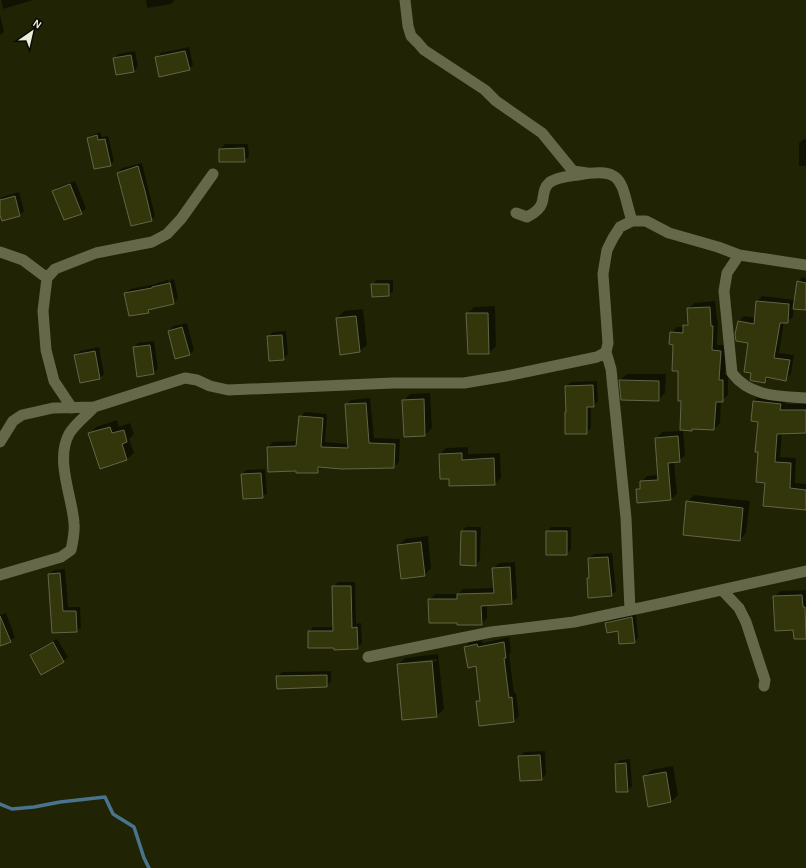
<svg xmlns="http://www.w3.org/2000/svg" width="806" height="868" viewBox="0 0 806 868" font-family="Karla,sans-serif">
	<rect width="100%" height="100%" fill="#212404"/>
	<!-- shadow -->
	<path fill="#0007" fill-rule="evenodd" d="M1,0H33L3,9Z
		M146,0H175L171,4L147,8Z
		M0,14L4,32L0,35Z
		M189,47L193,65L189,69L156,58L161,53Z
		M135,51L138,66L134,71L114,59L118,54Z
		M100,132L102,137L108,136L114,161L110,165L88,138L92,135Z
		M804,139H806V166H799V143Z
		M225,144H248L249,156L244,161H220V149Z
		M142,163L155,216L151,220L118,173L122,168Z
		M75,181L86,208L81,213L53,192L58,187Z
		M19,192L24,211L20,215L3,220L0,211V199L2,197Z
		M802,277L806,278V305L794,303L793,317L787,322H784L779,353L794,355L791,374L786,379L770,377L765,382L752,372L749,342L738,322L744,316L756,318L757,302L762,296L795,300L798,282Z
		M174,279L178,298L174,303L152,308L148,312L126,293L130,289L156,284L157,283L168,280L173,301H175L170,280Z
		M377,280H393V291L389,295L372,285Z
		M715,301L717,320H718L717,345H726L725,375H728V395L721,401L720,423L714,429L693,428L691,430L683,429L685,455L679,461H674L677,494L671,499L637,489L641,486V482L647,476L659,475L656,438L662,432L681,431L682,400L679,370L671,333L677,327H684V325L689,321L688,309L694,303Z
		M495,306L496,346L489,353H469L467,314L474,307Z
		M363,309L367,345L360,351L337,318L344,311Z
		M187,323L194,350L189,355L169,331L173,326Z
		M286,331L288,354L284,359L268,336L273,332Z
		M154,341L158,369L154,373L134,348L138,343Z
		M99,347L104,374L100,378L75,356L80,351Z
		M627,374H666L665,393L658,400L620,380Z
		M597,381L598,401L594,406H591V428L586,433L566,412V386L571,382Z
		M430,393L432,428L425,435L405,436L403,401L410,394Z
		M760,395L786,398L785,404H806V432L782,433L780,457L796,458L795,483L806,484V509L766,482L759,451V421L752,420L754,401Z
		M370,398L374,438L400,439L399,462L394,467H322L317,472L268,447L273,442L298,441L300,417L305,412L327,414L325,442L348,444L346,405L351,400Z
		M117,420L119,427L130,423L134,434L129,439L134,453L127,459L89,434L96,427Z
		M468,447V454L500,453L501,478L495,484L450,485V478L440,454L446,448Z
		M265,469L267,493L262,497L242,474L246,470Z
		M694,495L750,501L746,533L740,540L687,502Z
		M466,527H481L480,560L476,565L462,531Z
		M551,527H571V549L567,554L547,532Z
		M428,536L431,568L425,575L398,546L405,539Z
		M612,553L616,591L611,595L588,578L590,576L589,558L594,554Z
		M515,562L517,598L511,603L487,604V618L482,624L458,622L429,600L435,594H458L463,589L495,588L493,569L499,563Z
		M65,569L68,607H80L81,627L77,631L53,632L49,574L54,570Z
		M338,582H355L356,624L361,623L362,643L358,648L335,647L309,632L313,627H334L333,587Z
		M806,590V638H795L794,629L774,597L780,591Z
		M6,613L15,637L10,641L0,645V615Z
		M636,614L638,638L634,642L619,630L606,623L610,619Z
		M509,637L511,652L509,654L514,693H516L519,716L514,721L477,702L481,698L477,665L465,647L470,642L482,640L483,643Z
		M57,639L68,657L63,661L31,655L35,651Z
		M438,654L444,709L437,716L398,665L405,658ZM436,659L437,661L404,665V663Z
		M331,671V681L327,686L277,677L282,672Z
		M545,751L546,774L542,779L519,757L524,752Z
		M630,759L632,786L628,791L616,764L620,760Z
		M673,766L678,795L671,802L649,805L644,777L651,770Z"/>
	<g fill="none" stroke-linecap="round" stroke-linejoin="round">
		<!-- stream -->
		<path stroke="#49738e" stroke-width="3.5" d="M0,804L12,809L34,807L60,802L105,797L113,814L134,827L144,858L149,868"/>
	</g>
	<!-- building -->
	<path fill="#32360a" stroke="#626646" d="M185,51L190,70L159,77L155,57Z
		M131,55L134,72L116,75L113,58Z
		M97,135L98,140L105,139L111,166L94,169L87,138Z
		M244,148L245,162H219V149Z
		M138,166L145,191L152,221L131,226L117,173Z
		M70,184L82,214L64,220L52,191Z
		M15,196L20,216L2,221L0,215V200Z
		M797,281L806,283V310L793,309Z
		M170,283L174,304L148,310L149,313L129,316L124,293L152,288V287Z
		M371,284H389V296L372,297Z
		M756,301L789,304L788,323H780L774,358L790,360L786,381L766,377L765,383L753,381L750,380L751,373L744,372L748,343L736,341L735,334L738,321L754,324Z
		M710,307L711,326H713L712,350L721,351L719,380H723V402H716L714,430L692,429V431L680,430L681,401H678V371H672L673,345L669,344L670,332L683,333V325H688L687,308Z
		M466,313H488L489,354H468Z
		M356,316L360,352L340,355L336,318Z
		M182,327L190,355L175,359L168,331Z
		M282,335L284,360L269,361L267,336Z
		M150,345L154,374L137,377L133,347Z
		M95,351L100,379L80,383L74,355Z
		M619,380L659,381V401L621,400Z
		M593,385L594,407H587V434H565V412H566L565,386Z
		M424,399L425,436L404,437L402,400Z
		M753,401L781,404L780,410H806V433L777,434L775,462L791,463L790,488L806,490V510L763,506L765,483L756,482L758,452H755L758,422L751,421Z
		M366,403L369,443L395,444L394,468L342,469L318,467V473H296V471L268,472L267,447L296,446L299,416L323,418L321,447L348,448L345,404Z
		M110,427L112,433L124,430L127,442L122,444L127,460L100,469L88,433Z
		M678,436L680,462L668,463L671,500L637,503L636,489H640V481L658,480L655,438Z
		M462,453V460L494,458L495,485L449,486V479H440L439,454Z
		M261,473L263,498L243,499L241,474Z
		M686,501L743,508L740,541L683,535Z
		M461,531H476V566L460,565Z
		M546,531H567V555H546Z
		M421,542L425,576L401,579L397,545Z
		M608,557L612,596L588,598L587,578H589L588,558Z
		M510,567L512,604L481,606L482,625H457V623H429L428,599H457V594L494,593L492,568Z
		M60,573L63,611H76L77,632L52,633L48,574Z
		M332,586H351L352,628L357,627L358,649L334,650V648H308V631H333Z
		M802,595L803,607H805L806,639H794L793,630L775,631L773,596Z
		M0,616L11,642L0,646Z
		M632,617L635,643L619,644L618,631L607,633L605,623Z
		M53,642L64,662L41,675L30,655Z
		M504,642L506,658H504L509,698L512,697L514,722L479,726L476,701H480L476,666L468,668L464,647L477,644L478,647Z
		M432,661L437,717L402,720L397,664Z
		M327,675V687L277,689L276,676Z
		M540,755L542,780L520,781L518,756Z
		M626,763L628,792H616L615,764Z
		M666,772L671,802L648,807L643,776Z"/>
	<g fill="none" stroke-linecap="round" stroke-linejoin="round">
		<!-- minor -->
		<path stroke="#656949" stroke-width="11" d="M405,0L408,26L411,36L418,43L424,50L485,90L496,101L542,133L573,171L587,173
			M516,213L527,217C533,214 540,209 542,203C544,196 543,188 549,183C556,177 570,176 578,175C626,166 620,183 632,221
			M0,252L23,260L47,278
			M739,255L727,273L724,291L732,373C750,397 779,396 806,398
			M606,352L611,369L626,518L630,610
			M72,408L54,381L46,350L43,311L47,278L55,269L96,253L152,242L167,234L181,219L213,174
			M0,442L13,421L22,415L53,408L94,407L185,378L197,380L210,386L228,390L393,383H464L506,376L597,357L606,352L608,343L603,274L607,250L613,238L620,227L632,221H646L669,233L718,247L739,255L806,265
			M0,575L61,557L71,550C73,541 75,532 74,523C72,496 55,460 69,434C75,424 86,416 94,407
			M722,590L739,608L746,622L765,680L764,686
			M368,657L491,632L574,622L668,602L806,571"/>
	</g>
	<!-- north arrow -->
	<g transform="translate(32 32) rotate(34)" stroke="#0a0c02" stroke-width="3" paint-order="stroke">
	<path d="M0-3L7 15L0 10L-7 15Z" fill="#ebeedb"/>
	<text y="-6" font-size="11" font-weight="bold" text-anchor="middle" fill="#ebeedb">N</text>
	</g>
</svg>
